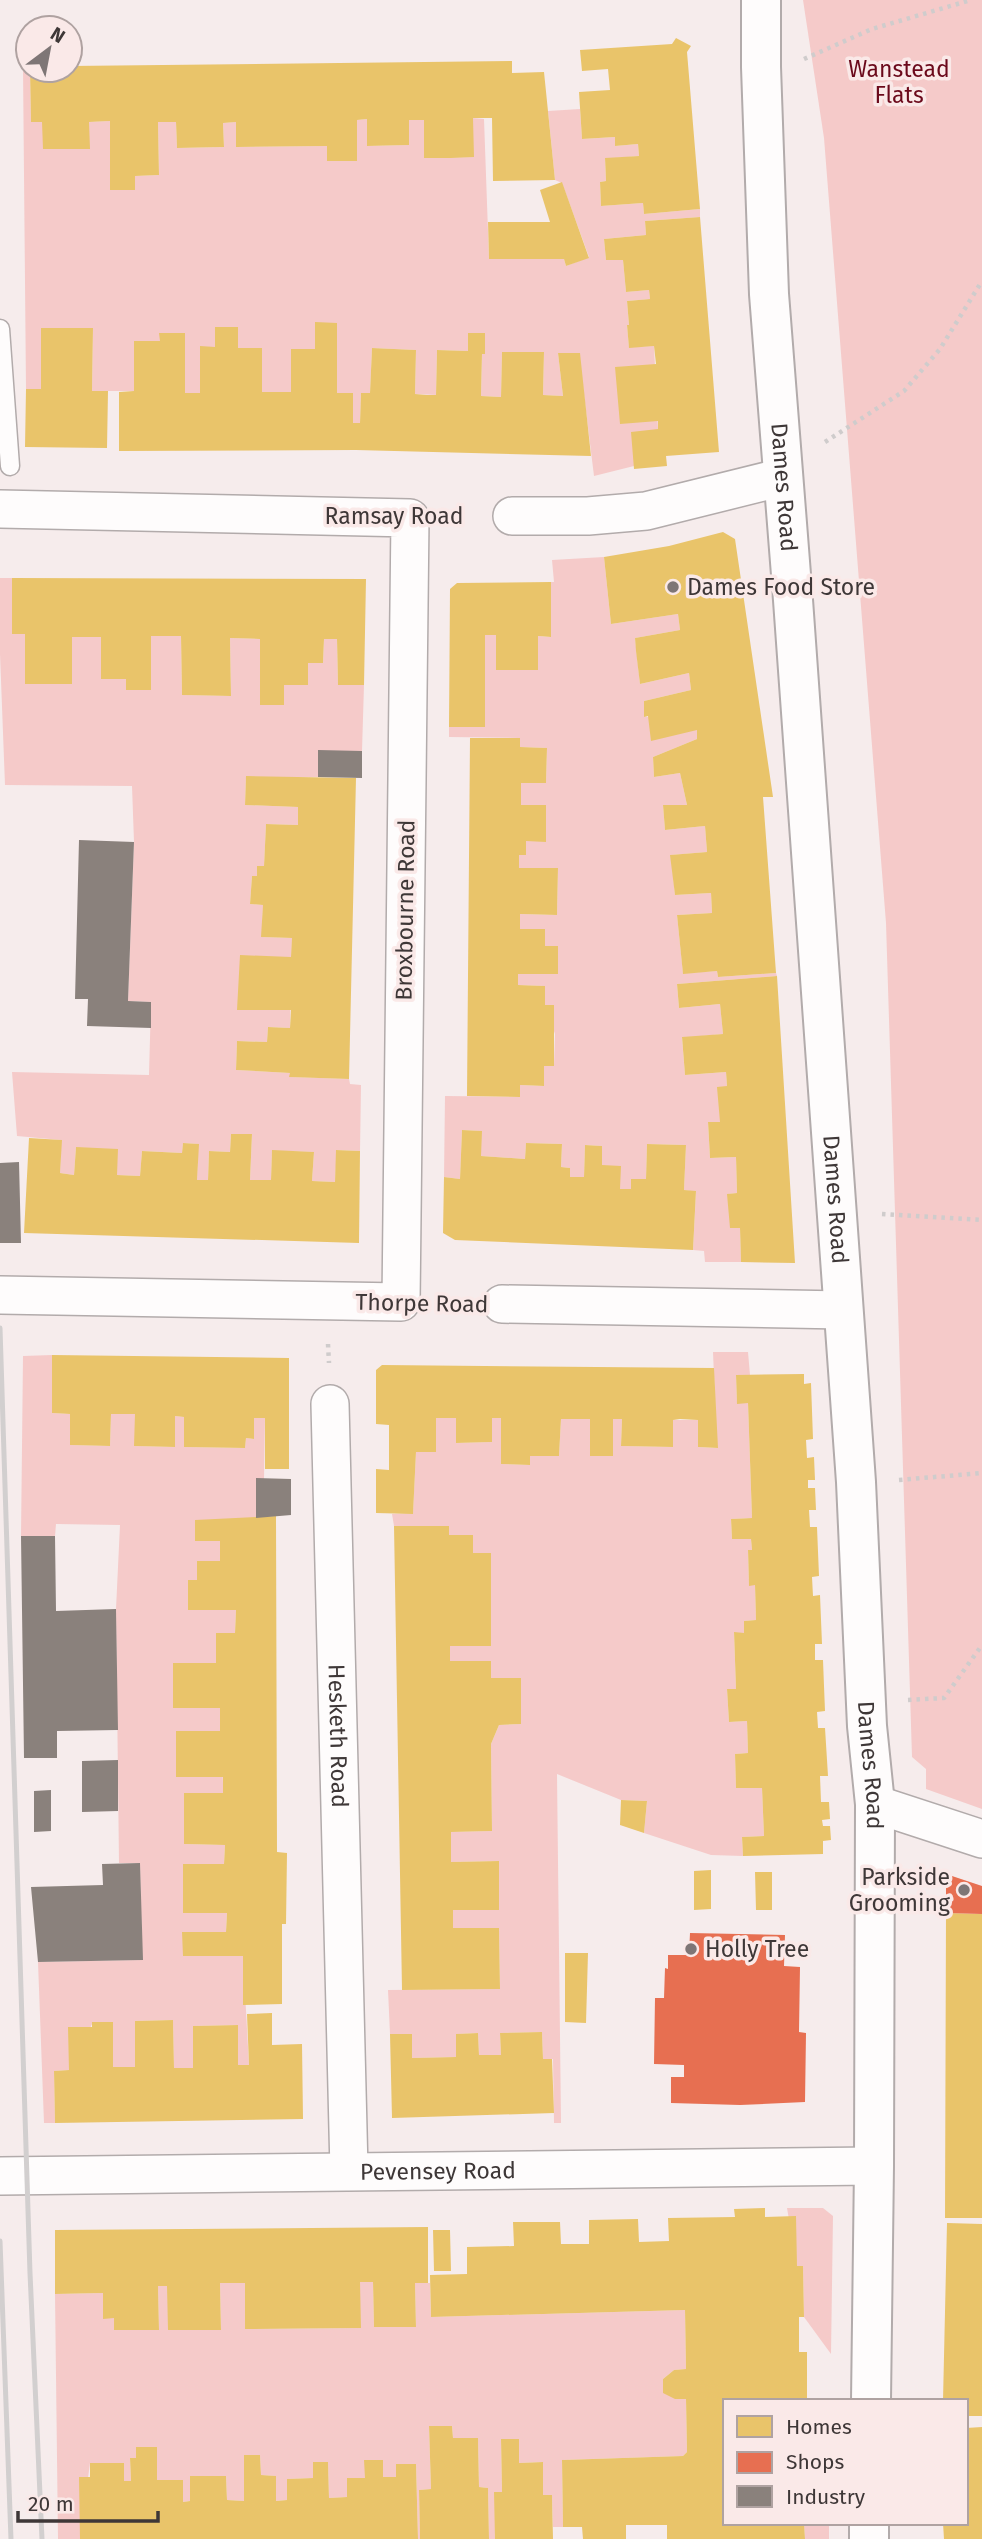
<svg xmlns="http://www.w3.org/2000/svg" width="982" height="2539" viewBox="0 0 982 2539" font-family="'Fira Sans',sans-serif">
	<rect width="100%" height="100%" fill="#f6ecec"/>
	<!-- green -->
	<path fill="#f5cac9" d="M803,0H982V1809L926,1789V1769L912,1757L886,923L824,138Z
		M28,66V70H30L31,122H42L89,149V122L110,121L111,190H134L135,176L159,175L158,122H176L177,148L224,147L223,123L236,122L237,147L327,146V161H357V120L367,119L368,146L408,145L409,120H424V158L473,157V118L484,119L489,259H564L566,266L589,257L562,183L555,180L548,111L580,109L582,139L615,137V146L638,144L639,156L605,159L606,181L600,182L601,206L643,203L644,214L700,209V217L645,221L646,235L604,239L606,260H623L626,292L649,290L650,299L627,301L629,325H627L629,347L654,346L658,429L634,466L594,476L579,354L558,353L563,396L543,395L544,353L502,352L501,397L481,396L482,354H485V334L469,333L468,351L437,350L436,395L415,394L416,350L372,348L370,393H361L360,423H353V393H337L336,323H315V349L291,392H262V348H238V327L215,328V347H200V393H185V333H160V341H135L134,391H92L93,329L42,328L41,389H26L23,67Z
		M604,557L611,624L678,614L680,630L635,638L640,684L689,673L691,690L644,701V716L697,730V739L653,757L654,777L680,773L687,805H663L665,830L705,826L707,852L671,855L675,895L711,893L712,913L677,915L683,973L717,971L718,977L776,973L777,976L677,984L679,1008L720,1004L723,1034L682,1038L685,1075L726,1072L727,1086L720,1122L708,1123L710,1158L736,1157L737,1193L728,1194L740,1228L741,1262H705L704,1251L693,1250L696,1192L684,1190L686,1145L647,1144L646,1179H631V1189H620L602,1165V1146L585,1145L584,1177H570V1168L561,1167L562,1144L526,1143L525,1159L481,1156V1131L462,1130L460,1179L444,1177L445,1096L520,1097V1085L543,1086L544,1066L554,1065L555,1034L545,1005L544,986L518,985V974H558V946H545V929H520V914L557,915L558,868H519V855H526V841H546V806L521,805V783H546L547,748L520,747L519,738L449,737V727H485V635H496V670H538V636L550,637L551,582H554L552,560Z
		M0,578H12V634H25V684H72V637H101V679H126L127,690H151V636H181L182,695L231,696L230,638L260,639L284,705V685H308V663H323L324,639H337L338,685H364L362,751H319L318,777H246L245,805L298,807V825L266,824L264,866H257V876H252L250,904L263,905L262,937L292,938L290,1028L268,1027L267,1042L237,1041L236,1070L290,1073V1077L349,1079L350,1084L361,1085L360,1151L337,1150L335,1182L312,1181L314,1152L272,1151L271,1180H250L252,1134H231L230,1152L209,1151L208,1180H197L198,1144L183,1143L182,1153L142,1151L140,1176L117,1175L76,1147L74,1175L60,1173L61,1140L17,1136L12,1072L149,1075L151,1002L128,1001L134,842L132,786L5,785L0,654Z
		M713,1352H748L750,1375L736,1376L737,1403H748L752,1518L731,1519L732,1539H751L752,1550L748,1551L749,1585H755L756,1620L744,1621V1633H734L736,1689H727L729,1722L747,1721L748,1753L735,1754L736,1788H762L764,1836L742,1837L743,1856L711,1855L644,1833L647,1801L621,1800L557,1774L561,2123H554L553,2059H543L542,2032L500,2033L501,2055H479L478,2033L457,2034L456,2057L412,2058L411,2034H390L388,1990L500,1989L499,1928H453V1910L499,1861L451,1862V1832L492,1831L491,1744L499,1725L521,1724V1678H491V1661H450V1646H491V1554L473,1553V1536L449,1535V1526H394L392,1514L413,1513L416,1452H436V1418H456V1443L492,1442V1418H501V1464L529,1465L530,1456H559L561,1419H622L621,1446L673,1447V1420H698V1447L717,1448Z
		M52,1355V1413L70,1414V1445L110,1446L111,1414H135V1446L175,1447V1416L184,1417L185,1447L245,1448L246,1438L254,1439V1418H265L264,1479H256V1518L195,1521V1541H220V1561H197V1580L236,1610L235,1633L216,1663H173V1708H220L223,1783V1793L184,1794V1844L225,1845L224,1864H183V1913H227L226,1932H183V1955L243,1956L249,2065H238V2025L193,2026V2068H174L173,2020L135,2021V2067H113L112,2022H93L69,2070L54,2071L55,2123H44L38,1962L142,1960L140,1863H119L116,1609L120,1525L56,1524L55,1536H21L23,1356Z
		M787,2208H823L833,2216L831,2354L804,2317L803,2266H797Z
		M360,2282H373L374,2327H416L415,2283H430L431,2317L685,2310L686,2369L674,2370L663,2379L686,2399L687,2452L683,2456L562,2460L563,2527H553L552,2496L543,2495L542,2462L519,2463V2439H501L502,2492L495,2539H489L488,2488L479,2487L478,2438H453L452,2426H429L431,2489L419,2490L420,2539H418L416,2464H397L396,2477H383V2460H365V2478H347V2497L329,2498L328,2462H313V2478L287,2479V2500L276,2501V2476L261,2475L260,2455H244V2501L227,2500L226,2476H190V2501L183,2502V2480H157L136,2458L130,2459L131,2481H124V2463H90L80,2539H58L55,2294L103,2293V2318H114L115,2330H159L158,2286H167L221,2330L220,2283H245L246,2329L360,2328Z
		M804,2523H829V2539H805Z"/>
	<!-- homes -->
	<path fill="#e9c46a" d="M676,38L691,46L687,52L689,76L700,209L644,214L643,203L601,206L600,182L606,181L605,158L639,156L638,144L615,146V137L582,139L579,92L610,90L608,69L582,71L580,50L672,44Z
		M512,61V73L544,72L555,180L493,181L492,118H473L474,157L451,158H424V120H409V145L367,146V119L357,120V161H327V146L236,147V122L223,123L224,147L177,148L176,122H158L159,175L135,176V190H110V121L89,122L90,149H43L42,122H31L30,70H70V66Z
		M562,182L589,258L566,266L564,259H489L488,222H550L540,190Z
		M700,217L719,452L666,456L667,466L634,469L631,432L658,429V421L620,424L615,367L656,364L654,346L629,348L627,325H629L627,301L650,299L649,290L626,292L623,260H606L604,239L646,235L645,221Z
		M315,322L337,323V393H353V423H360L361,393H370L372,348L416,350L415,394L427,395H436L437,350L468,351V333H485V354H482L481,396L501,397L502,352H544L543,395L563,396L558,353H580L591,456L356,450L119,451V392L134,391V341H160L159,333H185V393H200V346L215,347V327H238V348H262V392H291V349H315Z
		M41,328H93L92,391H108L107,448L25,447L26,389H41Z
		M723,532L735,539L773,797H763L776,973L718,977L717,971L683,974L677,915L712,913L711,893L675,895L670,855L707,852L705,826L665,830L663,805H687L680,773L654,777L653,757L697,739V730L651,741L648,716L644,717V701L691,690L689,673L640,684L636,651L635,638L680,630L678,614L611,624L604,557L669,546Z
		M12,578L366,579L364,685H338L337,639H324L323,663H308V685H284V705H260V639L230,638L231,696L182,695L181,636H151V690H126V679H101V637H72V684H25V634H12Z
		M551,582V637L538,636V670H496V635H485V727H449L450,589L457,583Z
		M470,738H520V747L547,748L546,783H521V805H546V842L526,841V855H519V868H558L557,915L520,914V929H545V946H558V974H518V985L545,986V1005H554V1066H544V1086L520,1085V1097L467,1096Z
		M246,776L356,778L349,1079L289,1077L290,1073L236,1070L237,1041L267,1042L268,1027L290,1028L291,1010H237L240,955L291,957L292,938L261,937L263,905L250,904L252,876H257V866H264L266,824L298,825V807L245,805Z
		M777,976L795,1263L741,1262L740,1228H730L727,1194L737,1193L736,1157L710,1158L708,1122H720L717,1087L727,1086L726,1072L685,1075L682,1037L723,1034L720,1004L679,1008L677,984Z
		M462,1130L482,1131L481,1156L525,1159L526,1143L562,1144L561,1167L570,1168V1177H584L585,1145L602,1146V1165L621,1166L620,1189H631V1179H646L647,1144L686,1145L684,1190L696,1191L693,1250L455,1240L443,1233L444,1177L460,1179Z
		M231,1134H252L250,1180H271L272,1150L314,1152L312,1181L335,1182L336,1150L360,1151L359,1243L24,1233L29,1138L62,1140L60,1173L74,1175L76,1147L118,1149L117,1175L140,1176L142,1151L182,1153L183,1143L199,1144L197,1180H208L209,1151L230,1152Z
		M52,1355L289,1358V1469H265V1418H254V1439L246,1438L245,1448L184,1447V1417L175,1416V1447L134,1446L135,1414H111L110,1446L70,1445V1414L52,1413Z
		M382,1365L714,1368L718,1448L698,1447V1420L680,1419L673,1420V1447L621,1446L622,1419H613V1456H590V1419H561L559,1456H530V1465L501,1464V1418H492V1442L456,1443V1418H436V1452H416L413,1514L376,1513V1469L389,1470V1425L376,1424V1370Z
		M804,1374V1384L811,1383L813,1439L806,1440L807,1458L814,1457L815,1480H808V1488H815L816,1510H809L810,1527H817L819,1576L812,1577L813,1596L820,1595L822,1644H815V1660H823L824,1686L825,1711L817,1712L818,1728H825L828,1776H820L821,1802H829L830,1819L822,1820L823,1826H830L831,1840L823,1841V1854L743,1856L742,1837L764,1836L762,1788H736L735,1754L748,1753L747,1721L729,1722L727,1689H736L734,1632L744,1633V1621L756,1620L755,1585L749,1586L748,1550H752L751,1539H732L731,1519L752,1518L748,1403L737,1404L736,1375Z
		M276,1516L277,1852L287,1853L286,1924H282V2004L243,2005V1956H183L182,1932H226L227,1913H183V1864H224L225,1845L184,1844V1793H223V1777H176V1731H220V1708H173V1663H216V1633H235L236,1610H188V1580H197V1561H220V1541H195V1520Z
		M394,1526H449V1535H473V1553H491V1646H450V1661H491V1678H521V1724L499,1725L491,1744L492,1831L451,1832V1862L499,1861V1910H453V1928H499L500,1989L402,1990Z
		M621,1800L647,1801L644,1833L620,1825Z
		M711,1870V1909L694,1910V1871Z
		M755,1872H772V1910H756Z
		M946,1913L982,1914V2218H945Z
		M565,1953H588L586,2023L565,2022Z
		M272,2013V2045L302,2044L303,2119L55,2123L54,2071L69,2070L68,2027H92V2022H113V2067H135V2021L173,2020L174,2068H193V2026L238,2025V2065H249L247,2014Z
		M542,2032L543,2059H552L554,2113L392,2118L390,2034H412V2058L456,2057V2034L478,2033L479,2055H501L500,2033Z
		M765,2208V2217L796,2216L797,2266H803L804,2317H799V2352H807V2401H725V2523H804L805,2539H667V2525H626V2539H583L582,2527H563L562,2460L683,2456L687,2452L686,2399H675L663,2393V2379L674,2370L686,2369L685,2310L431,2317L430,2275L467,2274V2247L514,2246L513,2222H560L561,2244H589V2220L638,2219L639,2242L669,2241L668,2218L735,2217L734,2209Z
		M947,2223L982,2224V2416H966V2401H943Z
		M428,2227V2283H415L416,2327H374L373,2282H360L361,2328L245,2329V2283H220L221,2330H168L167,2286H158L159,2330H114V2318L103,2319V2293L55,2294V2230Z
		M433,2230H450L451,2271H434Z
		M429,2426H452L453,2438H478L479,2487L488,2488L489,2539H420L419,2490L431,2489Z
		M982,2427V2539H944L943,2523H966V2428Z
		M501,2439H519V2463L543,2462V2495H552L553,2539H495L494,2492H502Z
		M136,2447H157V2480H183V2502L190,2501V2476H226L227,2500L244,2501V2455H260L261,2475L276,2476V2501L287,2500V2479L313,2478V2462H328L329,2498L347,2497V2478H365L364,2460H383V2477H396V2464H416L418,2539H80L79,2477H90V2463H124V2481H131L130,2458H136Z"/>
	<!-- shops -->
	<path fill="#e76f51" d="M946,1874L982,1886V1914L946,1913Z
		M690,1933L785,1935L784,1966L800,1967L799,2032L806,2033L805,2102L740,2105L671,2103V2077H684V2065L654,2064L655,1998H664L665,1968L668,1969V1955H689Z"/>
	<!-- industry -->
	<path fill="#8a817c" d="M318,750L362,751V778L318,777Z
		M79,840L134,842L128,1001L151,1002V1028L87,1026L88,999H75Z
		M19,1162L21,1243H0V1163Z
		M256,1478L291,1479V1515L256,1518Z
		M21,1536H55L56,1611L116,1609L118,1730L57,1731V1758H24Z
		M118,1760V1811L82,1812V1761Z
		M51,1790V1831L34,1832V1791Z
		M140,1863L143,1960L38,1962L31,1887L103,1885L102,1864Z"/>
	<g fill="none" stroke-linecap="round" stroke-linejoin="round">
		<defs>
			<path id="service" d="M0,329L10,466"/>
			<g id="minor">
				<path d="M0,509L410,518L401,1302L0,1295"/>
				<path d="M512,516H588L646,511L783,477"/>
				<path d="M502,1304L843,1310"/>
				<path id="s1" d="M330,1404L349,2170"/>
				<path d="M875,1804L982,1839"/>
				<path id="s2" d="M0,2176L874,2166"/>
			</g>
			<g id="secondary">
				<path id="s3" d="M761,0V67L769,294L793,600L856,1482L867,1726L875,1804L874,2166L871,2401"/>
				<path d="M869,2539V2523"/>
			</g>
		</defs>
		<!-- service casing -->
		<use href="#service" stroke="#b2abab" stroke-width="21"/>
		<!-- minor casing -->
		<use href="#minor" stroke="#b2abab" stroke-width="40"/>
		<!-- secondary casing -->
		<use href="#secondary" stroke="#b2abab" stroke-width="42"/>
		<!-- path -->
		<path stroke="#cfcccc" stroke-width="4.5" stroke-dasharray="3.5 5" stroke-linecap="butt" d="M804,59L872,29L971,0
			M825,442L904,391L940,349L982,281
			M882,1214L982,1220
			M328,1344L329,1363
			M899,1480L982,1473
			M908,1700L944,1698L982,1645"/>
		<!-- service -->
		<use href="#service" stroke="#fefcfc" stroke-width="18"/>
		<!-- minor -->
		<use href="#minor" stroke="#fefcfc" stroke-width="37"/>
		<!-- secondary -->
		<use href="#secondary" stroke="#fefcfc" stroke-width="38"/>
		<!-- rail -->
		<path stroke="#d2cfcf" stroke-width="5" d="M0,1328L30,2273L42,2539
			M0,2241L11,2539"/>
	</g>
	<!-- markers -->
	<g fill="#7e7676" stroke="#fae9e8" stroke-width="2.5">
		<circle cx="673" cy="587" r="7"/>
		<circle cx="964" cy="1890" r="7"/>
		<circle cx="691" cy="1949" r="7"/>
	</g>
	<g text-anchor="middle" dominant-baseline="central" stroke-width="7" stroke-linejoin="round" paint-order="stroke">
		<!-- park labels -->
		<g font-size="23" fill="#6b091b" stroke="#fae9e8">
			<text x="899" y="69">Wanstead<tspan x="899" dy="26">Flats</tspan></text>
		</g>
		<!-- street labels -->
		<g font-size="23" fill="#3e3737" stroke="#fae9e8">
			<text stroke="none"><textPath href="#s3" startOffset="488">Dames Road</textPath></text>
			<text x="394" y="516">Ramsay Road</text>
			<text transform="translate(405 910) rotate(-89)">Broxbourne Road</text>
			<text stroke="none"><textPath href="#s3" startOffset="1202">Dames Road</textPath></text>
			<text transform="translate(422 1303) rotate(1)">Thorpe Road</text>
			<text stroke="none"><textPath href="#s1" startOffset="332">Hesketh Road</textPath></text>
			<text stroke="none"><textPath href="#s3" startOffset="1769">Dames Road</textPath></text>
			<text stroke="none"><textPath href="#s2" startOffset="438">Pevensey Road</textPath></text>
		</g>
		<!-- poi labels -->
		<g font-size="23" fill="#3e3737" stroke="#fae9e8" text-anchor="start">
			<text x="687" y="587">Dames Food Store</text>
			<text x="950" y="1877" text-anchor="end">Parkside<tspan x="950" dy="26">Grooming</tspan></text>
			<text x="705" y="1949">Holly Tree</text>
		</g>
	</g>
	<!-- legend -->
	<rect x="723" y="2399" width="245" height="126" fill="#fae9e8" stroke="#afa2a1" stroke-width="2"/>
	<rect x="737" y="2416" width="35" height="21" fill="#e9c46a" stroke="#afa2a1" stroke-width="2"/>
	<text x="786" y="2434" font-size="21" fill="#3e3737">Homes</text>
	<rect x="737" y="2452" width="35" height="21" fill="#e76f51" stroke="#afa2a1" stroke-width="2"/>
	<text x="786" y="2469" font-size="21" fill="#3e3737">Shops</text>
	<rect x="737" y="2486" width="35" height="21" fill="#8a817c" stroke="#afa2a1" stroke-width="2"/>
	<text x="786" y="2504" font-size="21" fill="#3e3737">Industry</text>
	<!-- north arrow -->
	<g transform="translate(49 49) rotate(32)"><circle r="33" fill="#fae9e8" stroke="#afa2a1" stroke-width="2"/>
	<path d="M0-5L12 26L0 18L-12 26Z" fill="#7e7676"/>
	<text y="-10" font-size="19" font-weight="bold" text-anchor="middle" fill="#3e3737">N</text>
	</g>
	<!-- scale -->
	<path d="M18 2511v10h140v-10" fill="none" stroke="#3e3737" stroke-width="3.5"/>
	<text x="28" y="2511" font-size="21" fill="#3e3737" stroke="#fae9e8" stroke-width="5" paint-order="stroke">20 m</text>
</svg>
